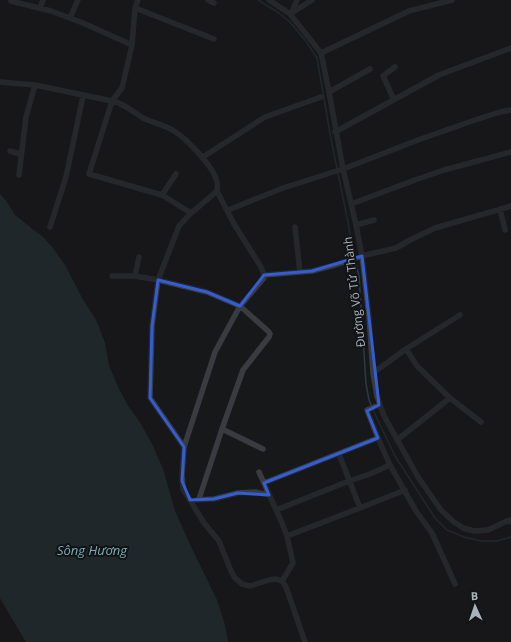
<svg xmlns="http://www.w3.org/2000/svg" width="511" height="642" viewBox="0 0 511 642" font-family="'Open Sans',sans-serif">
	<rect width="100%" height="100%" fill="#17181a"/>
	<!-- water -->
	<path fill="#2c3b3f" d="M0,194L7,202L15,215L31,228L43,237L52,247L65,265L82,298L96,320L105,343L109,366L119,389L128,406L139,421L152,444L163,469L175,511L192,549L217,600L225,625L228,642H26L0,598Z"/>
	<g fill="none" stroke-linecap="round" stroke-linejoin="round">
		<!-- stream -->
		<path stroke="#2c3b3f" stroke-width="1.5" d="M258,0L276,11L290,22L305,40L317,58L331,139L348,222L354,256
			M355,260L359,276L366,384L369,400L372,407
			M373,410L395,456L435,518L447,530L464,537L481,541H497L511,537"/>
		<!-- street -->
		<path stroke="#383b3f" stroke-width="5.5" d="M12,0L11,1L51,11L83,23L132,45
			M138,0L135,8L132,45L122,88L112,101L89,174L162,195L191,213L179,226L158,280L152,326L150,398L184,447L182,475L183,489L204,523L219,541L231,571L235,578L242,584L250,586L269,580L276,579L282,581L286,587L305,642
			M208,0L214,3
			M269,0L290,14L321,53L329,92L343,169L356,225L362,256L369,317L373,373L377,396L384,416L418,477L441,510L454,522L463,528L474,531L488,530L509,520L511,522
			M40,8L43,0
			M135,8L214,39
			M290,14L312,0
			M291,14L297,0
			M70,18L78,0
			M321,53L409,11L452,0
			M0,82L35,85L112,101
			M329,92L370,69
			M394,100L384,78L383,76L395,67
			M113,101C125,104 134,113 145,119C154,123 165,125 174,131C187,139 214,167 217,182C218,185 217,188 217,191
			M335,132L439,75L511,48
			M10,151L17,153L21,155
			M203,157L265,117L321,97
			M19,175L26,117L35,85
			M162,195L176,174
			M351,204L415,180L444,170L511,152
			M500,209L505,230
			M228,210L283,188L343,169L418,140L475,120L500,112L511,110
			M191,213L196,209L217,191L234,224L261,267L264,275L312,271L335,265L362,256L396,248L412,239L435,228L511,206
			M356,225L374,220
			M50,227L66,177L83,96
			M295,227L300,272
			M112,276H135L158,280L207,292L240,306L269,332L270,334L269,337L243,370L222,429L199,499
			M135,276L139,257
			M406,349L417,366L450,398L481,422
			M373,373L406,349L460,315
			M379,405L367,410L378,438L390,465L416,511L432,533L455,584
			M222,429L263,449
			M397,440L450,398
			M184,447L215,352L240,306L264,278V275
			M339,454L360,508
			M259,472L282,523L287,536L293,563L282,581
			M264,483L378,438
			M197,500L214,499L238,493L255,492L269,495
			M276,510L349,481L370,474L390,465
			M287,536L360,508L405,490"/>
	</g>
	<!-- marked area -->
	<path d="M0 0H511V642H0ZM362,256L379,405L367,411L378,438L264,483L269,495L238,493L214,499L190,500L182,481L184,447L150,398L152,326L158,280L207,292L240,306L264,275L312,271Z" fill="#17181a" fill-opacity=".55" fill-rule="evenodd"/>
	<path fill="none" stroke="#325dd4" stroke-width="3" stroke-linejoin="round" d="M362,256L379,405L367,411L378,438L264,483L269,495L238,493L214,499L190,500L182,481L184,447L150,398L152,326L158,280L207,292L240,306L264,275L312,271Z"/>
	<g text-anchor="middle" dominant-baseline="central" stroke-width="4" stroke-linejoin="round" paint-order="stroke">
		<!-- street labels -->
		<g font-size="12" fill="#a8b2bb" stroke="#121315">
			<text transform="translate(354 292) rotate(-97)">Đường Võ Tử Thành</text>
		</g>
		<!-- water labels -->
		<g font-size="13" font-style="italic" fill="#7cacb9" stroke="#121315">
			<text x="92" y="550">Sông Hương</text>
		</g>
	</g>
	<!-- north arrow -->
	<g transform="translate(475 606) rotate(357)" stroke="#121315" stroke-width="3" paint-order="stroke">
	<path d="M0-3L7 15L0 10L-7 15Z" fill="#a8b2bb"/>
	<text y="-6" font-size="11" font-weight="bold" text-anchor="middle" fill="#a8b2bb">B</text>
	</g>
</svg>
